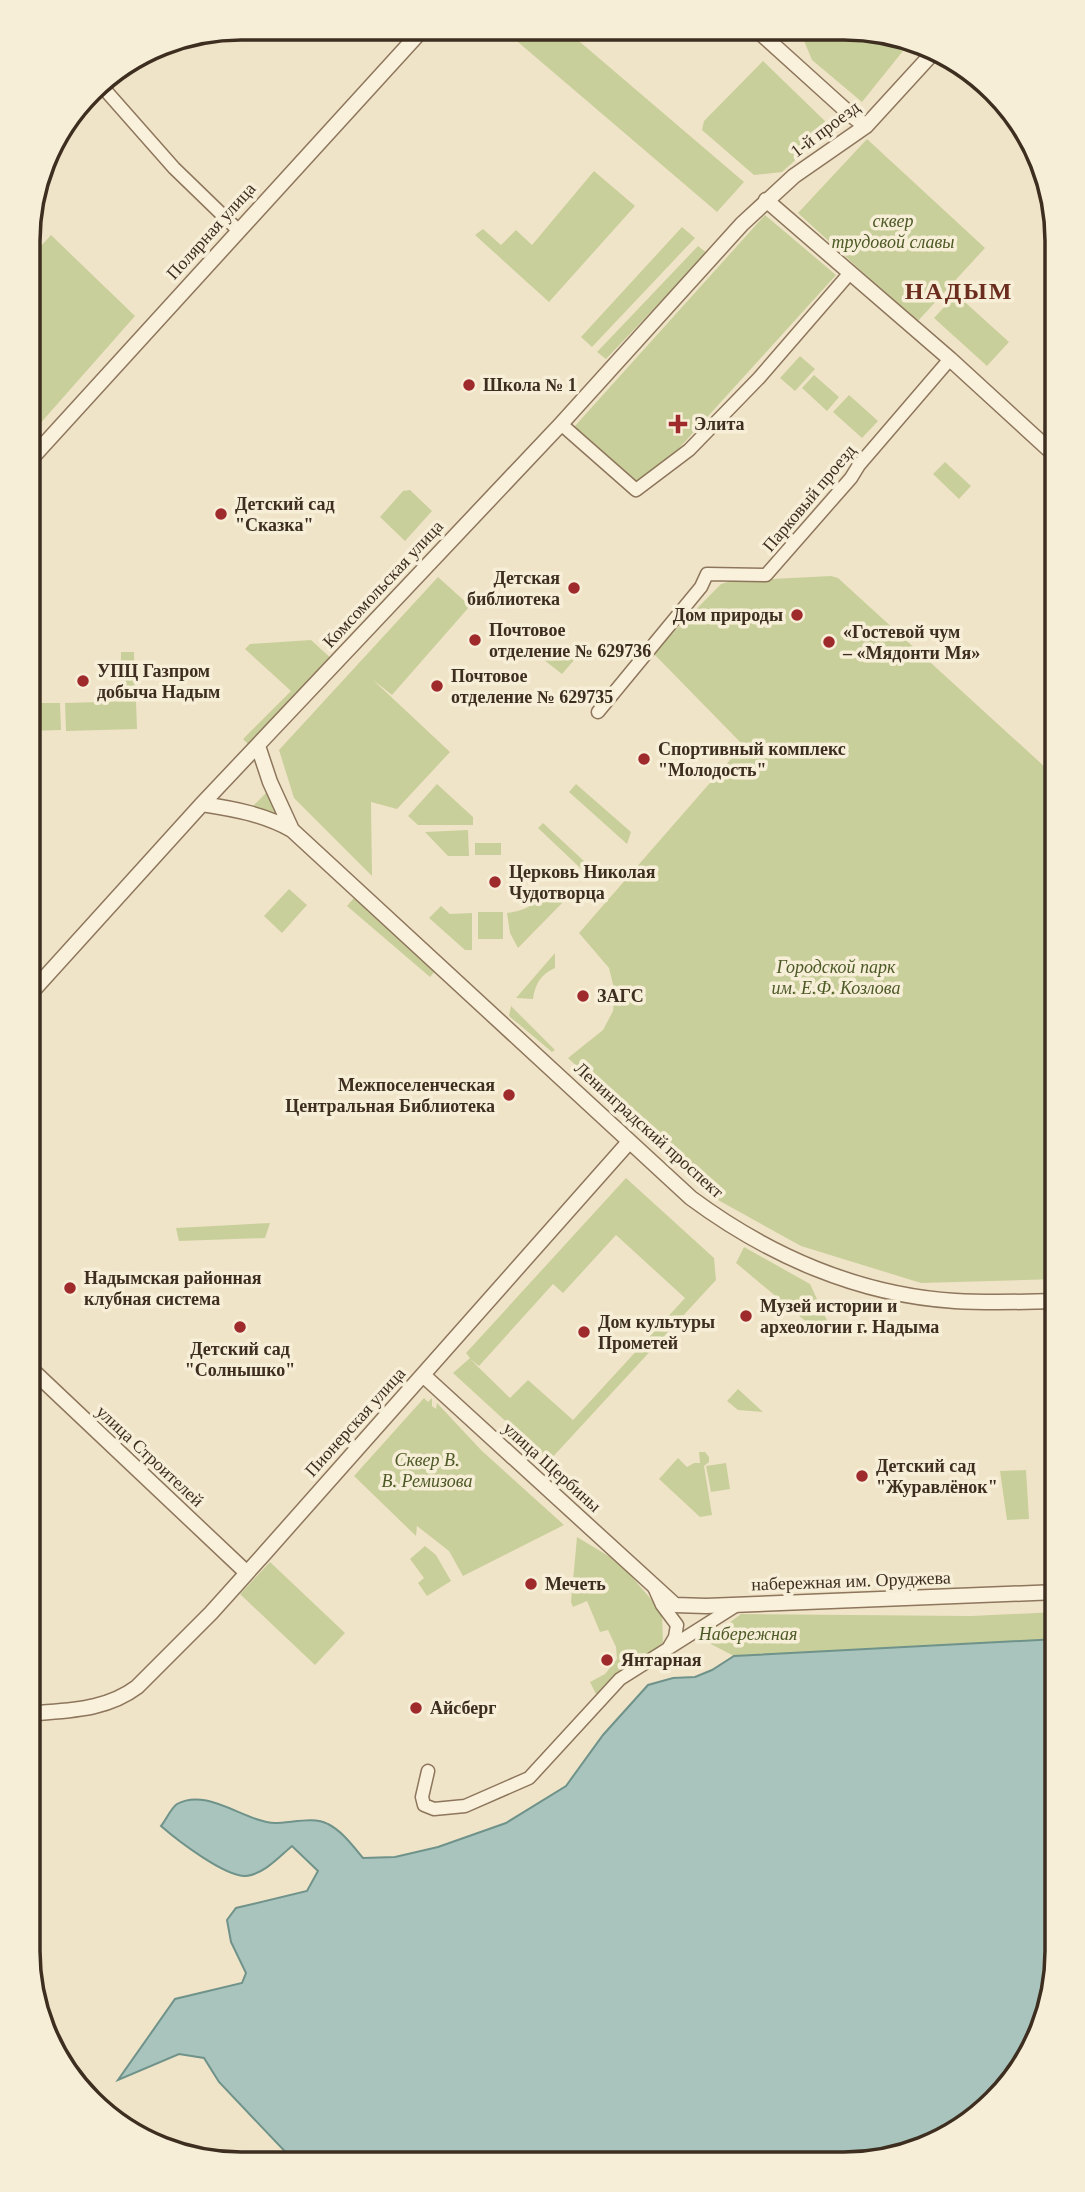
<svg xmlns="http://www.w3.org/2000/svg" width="1085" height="2192" viewBox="0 0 1085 2192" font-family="'Times New Roman',serif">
	<rect width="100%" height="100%" fill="#f0e4c8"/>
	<!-- green -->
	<path fill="#c9cf9b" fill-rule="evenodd" d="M504,30H566L744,182L717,212Z
		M805,32H885L899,39L907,46L862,102L812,60L802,36Z
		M763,61L826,122L827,132L782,172L754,175L702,130L704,121Z
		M867,139L985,248L917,322L798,213Z
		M594,171L635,206L549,302L475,235L483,229L501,245L516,230L532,245Z
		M765,215L836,275L642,489L574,427Z
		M682,227L695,238L592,347L581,337Z
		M51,235L135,316L30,435V258Z
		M698,246L707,253L606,359L597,352Z
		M956,294L1009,342L987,366L934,318Z
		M800,356L815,369L795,391L780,378Z
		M814,375L839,397L827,411L802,388Z
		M849,395L878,421L862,438L833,412Z
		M945,462L971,486L959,499L933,474Z
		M410,490L432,511L405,541L380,517L403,491Z
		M831,576L838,578L1057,778V1279L921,1283L801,1246L718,1200L568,1058L603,1030L613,1011L615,993L609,968L579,933L743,745L653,653L721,584L731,581Z
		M438,577L470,606L392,695L372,679L450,752L397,809L371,802L372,876L294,798L279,750Z
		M311,640L334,661L249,745L243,739L291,691L245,649L250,644Z
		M557,645L575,659L562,674L544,660Z
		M121,652H134L135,699L121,700Z
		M136,701L137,729L66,731L65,703Z
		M29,703H60L61,730L29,731Z
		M437,784L473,817V825H418L408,816Z
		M576,784L631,832L627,844L569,792Z
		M271,788L282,815L252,807Z
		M543,823L599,875L594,881L538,828Z
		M468,830L469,856H448L425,832Z
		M475,843H501V855H475Z
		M540,887H564L571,894L518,948L510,933L507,913C523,911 540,905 540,887Z
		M289,889L307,905L282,933L264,916Z
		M354,898L437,969L430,977L347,906Z
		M441,906L450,914L472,913V950H465L429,918Z
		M478,912H503V939H478Z
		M555,953V968C541,974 535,984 533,999L516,998Z
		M511,1006L555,1050L552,1052L509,1016Z
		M626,1178L714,1258L716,1280L549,1461L453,1373L470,1358L466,1353ZM616,1235L685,1298L573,1420L528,1380L510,1398L470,1359L479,1366L553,1284L563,1293Z
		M270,1223L265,1238L179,1241L176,1228Z
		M744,1247L810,1284L831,1329H815L736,1263Z
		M738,1389L763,1412L738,1410L727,1401Z
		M424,1398L428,1402L432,1398V1406L436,1409L437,1403L482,1451L564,1525L463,1576L449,1551L417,1526L416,1536L354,1476Z
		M699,1452H705L709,1457V1462L704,1466L712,1515L700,1517L659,1479L678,1458L687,1467L694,1463H700Z
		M726,1463L730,1489L711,1492L706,1466Z
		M1026,1470L1029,1519L1007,1520L1000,1471Z
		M577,1537L620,1563L662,1612L663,1643L597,1696L590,1682L605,1674L617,1659L616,1647L608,1630L600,1632L587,1601L573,1607L571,1602Z
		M425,1546L436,1555L451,1581L427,1596L418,1583L424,1578L410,1559Z
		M270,1562L345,1633L315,1665L240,1594Z
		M1057,1612V1639L734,1656L705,1641L741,1614L971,1616Z"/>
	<!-- water -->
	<path fill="#a9c4bc" stroke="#6f938a" stroke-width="2" d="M1057,1639V1965L1041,2032L1013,2081L963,2128L912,2153L844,2164L295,2162L219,2082L204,2058L179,2054L118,2080L175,1999L242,1983L246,1973L231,1942L227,1920L236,1908L307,1891L318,1871L292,1846C279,1857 264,1874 246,1876C225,1877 177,1840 161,1826C166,1820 171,1808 177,1804C207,1787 245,1822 275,1823C291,1823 314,1816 328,1824C342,1831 353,1846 363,1858L395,1857L438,1847L506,1823L566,1786L603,1735L648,1685L673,1678L695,1677L712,1670L734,1656Z"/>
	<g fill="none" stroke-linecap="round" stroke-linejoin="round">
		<defs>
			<path id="minor" d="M99,83L174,168L238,230
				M561,424L636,490L689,450L759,378L849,274
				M598,712L701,587L707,574L766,575L851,478L859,465L950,359
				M654,1587L662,1605L677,1625L675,1637L669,1647
				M428,1771L422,1797L424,1805L434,1809L465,1806L529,1778L620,1679L737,1605"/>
			<path id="tertiary" d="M758,31L851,115L866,126
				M766,200L950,359L1057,457
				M30,460L423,29
				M258,746L270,782L292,830
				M202,804C234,809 263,814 292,830L691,1198C768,1255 858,1295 955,1301C989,1303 1023,1302 1057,1301
				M29,995L202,804L561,424L742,224L794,176L866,126L931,55
				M29,1367L247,1573
				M423,1375L675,1605L706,1606L1057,1592
				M28,1714C67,1710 105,1711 137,1687L211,1613L264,1554L629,1142"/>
		</defs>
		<!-- minor casing -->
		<use href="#minor" stroke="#8d765c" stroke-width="15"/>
		<!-- tertiary casing -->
		<use href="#tertiary" stroke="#8d765c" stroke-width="17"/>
		<!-- minor -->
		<use href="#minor" stroke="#faf1dc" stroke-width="12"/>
		<!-- tertiary -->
		<use href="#tertiary" stroke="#faf1dc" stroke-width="14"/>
	</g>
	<!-- markers -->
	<g fill="#9e2a2b" stroke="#f7eed8" stroke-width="2.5">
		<circle cx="469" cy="385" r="7"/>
		<path d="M674.5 413.5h7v7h7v7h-7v7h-7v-7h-7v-7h7z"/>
		<circle cx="221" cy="514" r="7"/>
		<circle cx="574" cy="588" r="7"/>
		<circle cx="797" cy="615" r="7"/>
		<circle cx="475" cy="640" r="7"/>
		<circle cx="829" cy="642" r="7"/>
		<circle cx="83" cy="681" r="7"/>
		<circle cx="437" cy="686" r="7"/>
		<circle cx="644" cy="759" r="7"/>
		<circle cx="495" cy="882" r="7"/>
		<circle cx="583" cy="996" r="7"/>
		<circle cx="509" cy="1095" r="7"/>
		<circle cx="70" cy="1288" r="7"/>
		<circle cx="746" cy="1316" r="7"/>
		<circle cx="240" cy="1327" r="7"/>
		<circle cx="584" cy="1332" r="7"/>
		<circle cx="862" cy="1476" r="7"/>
		<circle cx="531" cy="1584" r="7"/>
		<circle cx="607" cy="1660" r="7"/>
		<circle cx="416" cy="1708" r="7"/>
	</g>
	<g text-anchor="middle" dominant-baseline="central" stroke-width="7" stroke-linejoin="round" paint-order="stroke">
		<!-- street labels -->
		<g font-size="18" fill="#3d2e20" stroke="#f7eed8">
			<text transform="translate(825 129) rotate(-37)">1-й проезд</text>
			<text transform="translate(211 231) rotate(-48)">Полярная улица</text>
			<text transform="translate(809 498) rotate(-50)">Парковый проезд</text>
			<text transform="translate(383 584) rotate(-47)">Комсомольская улица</text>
			<text transform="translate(649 1130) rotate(42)">Ленинградский проспект</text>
			<text transform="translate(355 1422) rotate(-48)">Пионерская улица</text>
			<text transform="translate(150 1456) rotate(43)">улица Строителей</text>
			<text transform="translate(552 1467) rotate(42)">улица Щербины</text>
			<text transform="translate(851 1581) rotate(-2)">набережная им. Оруджева</text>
		</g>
		<!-- park labels -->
		<g font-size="18" font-style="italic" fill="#4d5a26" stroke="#f7eed8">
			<text x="893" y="221">сквер<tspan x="893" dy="21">трудовой славы</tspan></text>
			<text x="836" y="967">Городской парк<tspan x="836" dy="21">им. Е.Ф. Козлова</tspan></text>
			<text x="427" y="1460">Сквер В.<tspan x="427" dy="21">В. Ремизова</tspan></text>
			<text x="748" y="1634">Набережная</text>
		</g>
		<!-- poi labels -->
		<g font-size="18" font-weight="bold" fill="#3d2e20" stroke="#f7eed8" text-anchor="start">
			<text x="483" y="385">Школа № 1</text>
			<text x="694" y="424">Элита</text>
			<text x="235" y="504">Детский сад<tspan x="235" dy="21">"Сказка"</tspan></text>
			<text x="560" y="578" text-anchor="end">Детская<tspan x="560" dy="21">библиотека</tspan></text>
			<text x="783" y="615" text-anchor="end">Дом природы</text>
			<text x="489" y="630">Почтовое<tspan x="489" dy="21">отделение № 629736</tspan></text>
			<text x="843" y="632">«Гостевой чум<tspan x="843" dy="21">– «Мядонти Мя»</tspan></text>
			<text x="97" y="671">УПЦ Газпром<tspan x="97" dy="21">добыча Надым</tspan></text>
			<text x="451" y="676">Почтовое<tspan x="451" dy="21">отделение № 629735</tspan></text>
			<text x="658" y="749">Спортивный комплекс<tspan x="658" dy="21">"Молодость"</tspan></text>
			<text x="509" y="872">Церковь Николая<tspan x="509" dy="21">Чудотворца</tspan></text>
			<text x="597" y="996">ЗАГС</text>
			<text x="495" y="1085" text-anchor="end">Межпоселенческая<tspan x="495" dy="21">Центральная Библиотека</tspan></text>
			<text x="84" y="1278">Надымская районная<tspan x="84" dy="21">клубная система</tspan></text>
			<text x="760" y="1306">Музей истории и<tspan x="760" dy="21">археологии г. Надыма</tspan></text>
			<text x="598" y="1322">Дом культуры<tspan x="598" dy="21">Прометей</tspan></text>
			<text x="240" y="1349" text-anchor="middle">Детский сад<tspan x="240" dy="21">"Солнышко"</tspan></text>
			<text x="876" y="1466">Детский сад<tspan x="876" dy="21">"Журавлёнок"</tspan></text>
			<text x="545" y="1584">Мечеть</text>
			<text x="621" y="1660">Янтарная</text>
			<text x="430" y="1708">Айсберг</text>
		</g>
		<!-- district labels -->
		<g font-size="24" font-weight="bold" letter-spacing="2" fill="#6b2e1e" stroke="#f7eed8">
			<text x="959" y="291">НАДЫМ</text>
		</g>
	</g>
	<!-- crop -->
	<path d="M0 0H1085V2192H0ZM241 40H844A201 201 0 0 1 1045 241V1951A201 201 0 0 1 844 2152H241A201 201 0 0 1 40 1951V241A201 201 0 0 1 241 40Z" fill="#f7eed8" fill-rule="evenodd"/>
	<path fill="none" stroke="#3d2e20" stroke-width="3.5" d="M241 40H844A201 201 0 0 1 1045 241V1951A201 201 0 0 1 844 2152H241A201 201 0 0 1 40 1951V241A201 201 0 0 1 241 40Z"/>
</svg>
